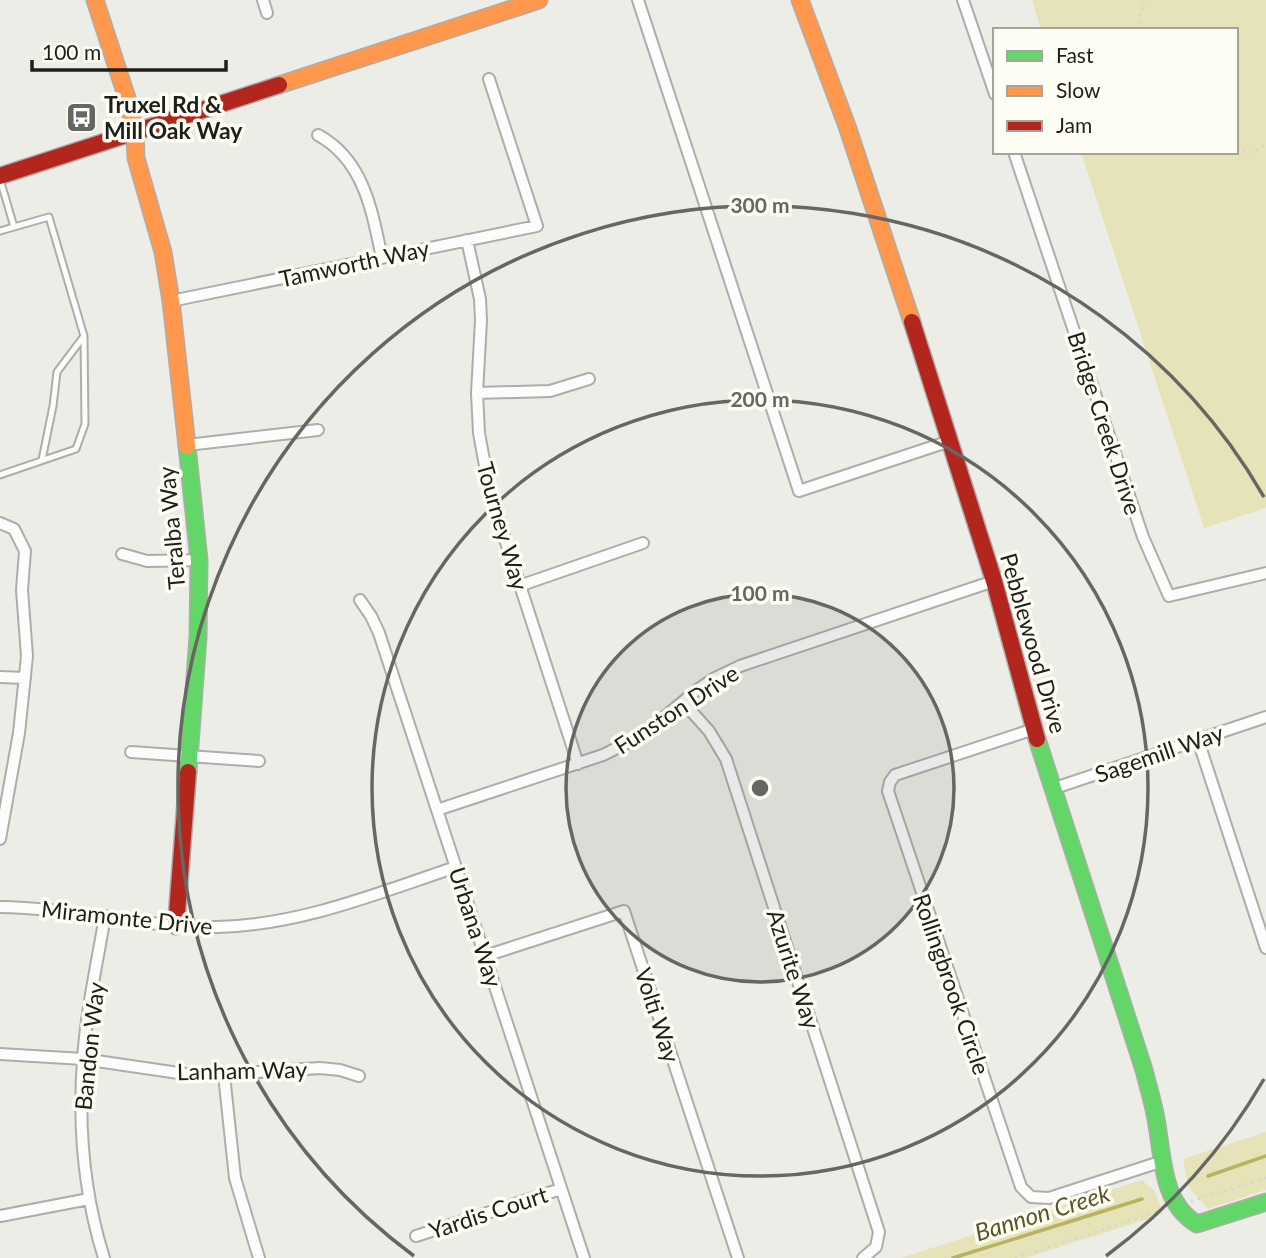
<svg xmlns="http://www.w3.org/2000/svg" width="1266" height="1258" viewBox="0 0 1266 1258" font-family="Lato,sans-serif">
	<rect width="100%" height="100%" fill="#edede8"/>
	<!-- green -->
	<path fill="#e6e3b9" d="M1032,0H1266V508L1204,528L1081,152H1236V30H1041Z
		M1266,1132V1190L1208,1209L1188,1186L1183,1159Z
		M1142,1180L1155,1191L1163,1214L1026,1258H901Z"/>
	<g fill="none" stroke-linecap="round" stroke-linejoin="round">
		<!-- stream -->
		<path stroke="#b9b25f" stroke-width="3.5" d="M1208,1176L1266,1156
			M953,1258L1142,1199"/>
		<defs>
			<path id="lane" d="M0,179L14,227L0,231
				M14,227L49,217L84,336L57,372L53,406L42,460
				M0,475L76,449L85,424L84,336"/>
			<path id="street" d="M263,0L267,13
				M638,0L799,491L950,441
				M963,0L995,94
				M318,135C364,160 372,211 382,258
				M1014,152L1143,537L1169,596L1266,573
				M467,240L480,299L481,320L477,393L479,433L490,493L578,764
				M171,301L537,226L489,79
				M477,393L550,391L589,379
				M187,445L318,430
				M0,523L14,529L25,551L22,590L27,656L19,733L0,839
				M122,554L147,561L199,560
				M519,586L643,543
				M360,600L371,616L379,633L584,1258
				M0,677L25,678
				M683,702L709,731L726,759L879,1232L876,1247L863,1258
				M1034,729L895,775L890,782L888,791L1021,1187L1031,1197L1049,1198L1163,1161
				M1198,740L1266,948
				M131,752L259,761
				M1052,789L1266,717
				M437,810L603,755L643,735L697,690L713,679L740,666L994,581
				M0,907C73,908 145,928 218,927C301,925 378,893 456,867
				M485,956L624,911L738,1258
				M0,1054L83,1059L199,1076L320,1068L340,1070L359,1076
				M224,1075L235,1178L259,1258
				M0,1216L89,1199
				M416,1236L561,1189
				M104,1258C84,1194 78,1127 83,1060C86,1012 97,964 105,916"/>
			<path id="fast" d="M187,446L199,560L198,637L188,772
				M1037,739L1144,1070C1148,1086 1153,1102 1156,1119C1163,1155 1161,1203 1197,1224L1266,1202"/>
			<path id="slow" d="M95,0L127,98L135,132L136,158L163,252L171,301L187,446
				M800,0L847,126L912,322
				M279,85L539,0"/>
			<path id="jam" d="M0,176L279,85
				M912,322L994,581L1037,739
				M176,926L188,772"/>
		</defs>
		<!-- lane casing -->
		<use href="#lane" stroke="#adada9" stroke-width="9"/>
		<!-- street casing -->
		<use href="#street" stroke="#adada9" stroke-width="14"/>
		<!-- fast casing -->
		<use href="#fast" stroke="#adada9" stroke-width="19"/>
		<!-- slow casing -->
		<use href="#slow" stroke="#adada9" stroke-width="19"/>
		<!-- jam casing -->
		<use href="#jam" stroke="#adada9" stroke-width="19"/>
		<!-- path -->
		<path stroke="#d4d4d2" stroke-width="2.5" stroke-dasharray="2 5" stroke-linecap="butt" d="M1140,30L1139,21L1144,0
			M1236,151L1255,152L1266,143
			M1191,1201L1266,1178
			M1015,1258L1165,1209"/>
		<!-- lane -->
		<use href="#lane" stroke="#fcfcfc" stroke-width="5"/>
		<!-- street -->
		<use href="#street" stroke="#fcfcfc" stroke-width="10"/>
		<!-- fast -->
		<use href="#fast" stroke="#63d668" stroke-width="16"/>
		<!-- slow -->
		<use href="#slow" stroke="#ff974d" stroke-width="16"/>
		<!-- jam -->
		<use href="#jam" stroke="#b3261e" stroke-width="16"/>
	</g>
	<!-- distance rings -->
	<circle cx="760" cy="788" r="194" fill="#666662" fill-opacity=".12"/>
	<g fill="none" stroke="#666662" stroke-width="3.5">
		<circle cx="760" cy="788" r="194"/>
		<circle cx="760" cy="788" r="388"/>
		<path d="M1264 1079A582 582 0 0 1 1106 1256M414 1256A582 582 0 1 1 1264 497"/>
	</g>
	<!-- icons -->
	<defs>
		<symbol id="bus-square" viewBox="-11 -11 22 22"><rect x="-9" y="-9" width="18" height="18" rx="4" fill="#666662" stroke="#fefdf3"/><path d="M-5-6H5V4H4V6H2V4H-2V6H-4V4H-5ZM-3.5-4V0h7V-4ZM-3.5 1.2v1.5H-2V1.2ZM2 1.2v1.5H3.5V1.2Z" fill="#fff"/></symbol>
	</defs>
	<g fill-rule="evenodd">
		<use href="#bus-square" x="64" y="100" width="35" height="35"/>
	</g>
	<g text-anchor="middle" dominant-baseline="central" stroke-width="7" stroke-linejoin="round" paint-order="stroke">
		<!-- poi labels -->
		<g font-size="23" font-weight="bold" fill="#1e1e1a" stroke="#fefdf3" text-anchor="start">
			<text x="104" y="104">Truxel Rd &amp;<tspan x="104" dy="26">Mill Oak Way</tspan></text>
		</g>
		<!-- street labels -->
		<g font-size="23" fill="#1e1e1a" stroke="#fefdf3">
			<text transform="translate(354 263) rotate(-12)">Tamworth Way</text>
			<text transform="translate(1105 423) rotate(72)">Bridge Creek Drive</text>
			<text transform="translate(503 526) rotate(74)">Tourney Way</text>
			<text transform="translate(171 528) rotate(-95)">Teralba Way</text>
			<text transform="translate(1034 643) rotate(74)">Pebblewood Drive</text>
			<text transform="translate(676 709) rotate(-33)">Funston Drive</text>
			<text transform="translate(1159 753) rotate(-19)">Sagemill Way</text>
			<text transform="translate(127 917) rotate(6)">Miramonte Drive</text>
			<text transform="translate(476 927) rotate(72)">Urbana Way</text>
			<text transform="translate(794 969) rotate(72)">Azurite Way</text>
			<text transform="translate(952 984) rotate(71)">Rollingbrook Circle</text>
			<text transform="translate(658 1015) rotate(72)">Volti Way</text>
			<text transform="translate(89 1046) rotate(-84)">Bandon Way</text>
			<text transform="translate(242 1070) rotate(-1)">Lanham Way</text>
			<text transform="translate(488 1212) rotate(-18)">Yardis Court</text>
		</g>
		<!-- water labels -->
		<g font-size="24" font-style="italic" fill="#595528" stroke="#fefdf3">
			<text transform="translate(1042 1212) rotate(-17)">Bannon Creek</text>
		</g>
	</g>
	<circle cx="760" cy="788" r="10" fill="#666662" stroke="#fefdf3" stroke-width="3.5"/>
	<g font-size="21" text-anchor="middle" font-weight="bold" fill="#666662" stroke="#fefdf3" stroke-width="7" stroke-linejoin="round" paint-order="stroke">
		<text x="760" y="213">300 m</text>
		<text x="760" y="407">200 m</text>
		<text x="760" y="601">100 m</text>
	</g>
	<!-- legend -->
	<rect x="993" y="28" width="245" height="126" fill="#fefdf3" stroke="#a4a49c" stroke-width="2"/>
	<rect x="1007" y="51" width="35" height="10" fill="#63d668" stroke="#a4a49c" stroke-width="2"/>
	<text x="1056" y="63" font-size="21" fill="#1e1e1a">Fast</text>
	<rect x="1007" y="86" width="35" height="10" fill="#ff974d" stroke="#a4a49c" stroke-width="2"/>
	<text x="1056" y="98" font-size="21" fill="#1e1e1a">Slow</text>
	<rect x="1007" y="121" width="35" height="10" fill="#b3261e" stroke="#a4a49c" stroke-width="2"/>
	<text x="1056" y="133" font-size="21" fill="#1e1e1a">Jam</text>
	<!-- scale -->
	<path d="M32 60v10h194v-10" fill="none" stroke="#1e1e1a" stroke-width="3.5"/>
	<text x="42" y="60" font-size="21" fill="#1e1e1a" stroke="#fefdf3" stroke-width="5" paint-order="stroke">100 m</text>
</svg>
